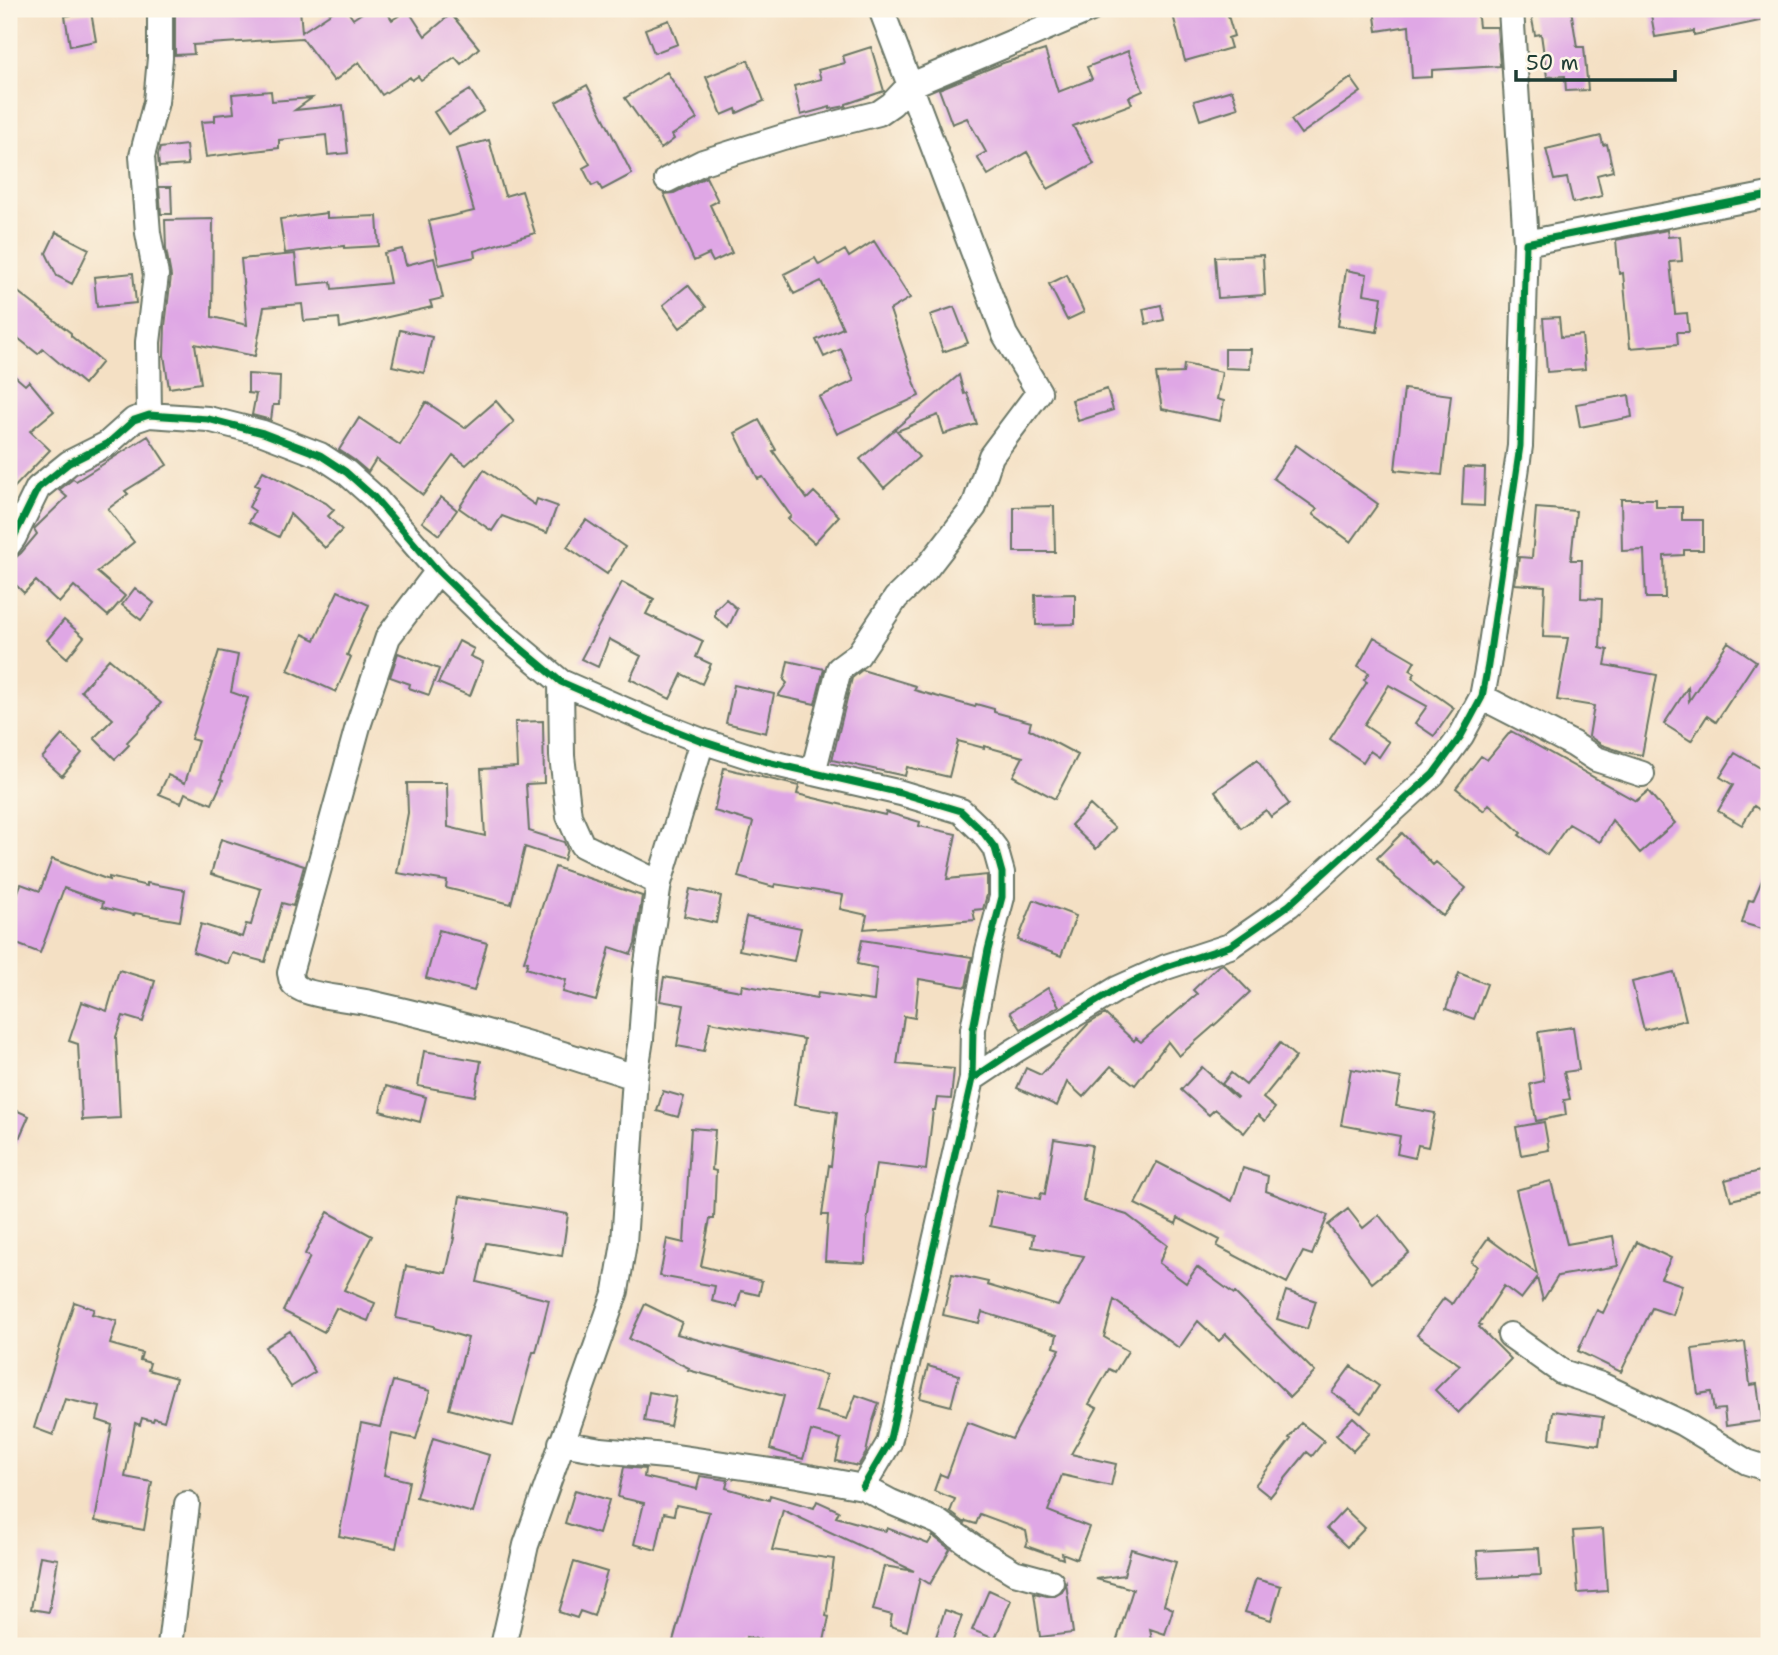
<svg xmlns="http://www.w3.org/2000/svg" width="1778" height="1655" viewBox="0 0 1778 1655" font-family="'Shantell Sans',sans-serif">
	<rect width="100%" height="100%" fill="#fcf5e5"/>
	<filter id="ink" filterUnits="userSpaceOnUse"><feTurbulence type="fractalNoise" baseFrequency=".0143" numOctaves="2"/><feDisplacementMap in="SourceGraphic" scale="14" xChannelSelector="R" yChannelSelector="G"/><feConvolveMatrix kernelMatrix="1 2 1 2 8 2 1 2 1" color-interpolation-filters="sRGB"/></filter>
	<filter id="wash" filterUnits="userSpaceOnUse"><feTurbulence type="fractalNoise" baseFrequency=".00686" numOctaves="4" result="noise"/><feDisplacementMap in="SourceGraphic" scale="28" xChannelSelector="R" yChannelSelector="G"/><feGaussianBlur stdDeviation="1.57" result="paint"/><feColorMatrix in="noise" values="0 0 0 0 0 0 0 0 0 0 0 0 0 0 0 0 0 1.4 0 .05"/><feComposite in="paint" operator="in"/></filter>
	<g filter="url(#wash)">
		<rect width="100%" height="100%" fill="#f4e0c4"/>
		<g id="blocks">
			<!-- building -->
			<path fill="#dfa7e5" d="M175,9H300L302,32L337,9H346L353,19L368,9H385L392,20L408,10L425,36L451,14L479,48L461,64L455,57L421,80L418,76L412,80L410,77L382,95L359,62L334,81L302,38L193,45L194,54L175,55Z
				M1194,9H1226L1234,36L1228,38L1231,48L1185,61L1173,15Z
				M1374,9H1477L1479,27H1497L1500,66L1432,70V77L1412,78L1409,26L1377,31Z
				M1530,9H1571L1577,47H1584L1588,90L1566,91L1565,76L1547,77L1541,34L1535,35Z
				M1650,9H1769V19L1694,35V31L1655,37Z
				M91,12L96,41L70,46L65,16Z
				M669,20L678,44L654,53L645,29Z
				M871,47L884,91L846,104V106L830,109V107L801,115L794,86L821,79L818,70L845,63L843,56Z
				M1045,50L1058,92L1092,79L1087,67L1128,51L1143,91L1129,97L1132,104L1073,126L1094,164L1048,189L1027,152L988,175L977,157L986,152L967,118L952,124L939,89L1003,63Z
				M748,60L764,101L737,113L736,109L722,115L706,77Z
				M667,72L697,119L672,135L674,139L661,149L625,98Z
				M1351,78L1361,92L1301,134L1291,120Z
				M587,85L632,174L602,190L598,183L592,186L583,168L590,164L556,102Z
				M470,90L484,111L448,134L434,112Z
				M1232,90L1238,108L1200,120L1194,101Z
				M271,91L272,101L312,98L295,110L343,105L348,153L328,155L326,135L279,140V148L206,157L201,122L215,121V115L234,113L232,94Z
				M1601,136L1603,145L1607,144L1613,171L1597,175L1602,196L1573,203L1567,178L1554,180L1546,149Z
				M489,140L505,196L522,191L535,233L474,251L475,257L439,265L429,221L474,211L456,149Z
				M186,145L188,165L159,167L158,155L160,148Z
				M706,177L718,201L710,205L732,253L713,262L709,254L694,261L664,194L674,193Z
				M159,187H171L172,214H161Z
				M327,213V218L377,216L379,246L344,248V246L285,253L280,219Z
				M213,219L212,317L247,325L241,259L295,254L298,285L331,282L332,289L390,283L384,253L402,249L406,265L434,258L443,298L430,301L432,307L340,328L339,318L304,321L302,304L264,307L255,356L195,344L201,383L169,388L164,355L165,326L171,276L166,249L165,220Z
				M1667,230L1668,237L1680,236L1682,261L1670,262L1675,314L1687,313L1689,332H1677L1678,344L1630,348L1623,273L1619,274L1616,240Z
				M56,232L89,249L72,284L57,276L46,253Z
				M874,241L910,298L890,310L919,396L837,434L819,397L854,381L841,349L824,357L816,340L843,328L821,281L794,294L784,274L815,258L819,265L845,250L849,257Z
				M1263,255L1265,295L1218,298L1215,257Z
				M1346,270L1367,274L1364,294L1382,297L1377,332L1338,326Z
				M133,273L136,303L97,307L94,277Z
				M1067,275L1084,312L1067,320L1049,284Z
				M9,285L71,333V336L102,362L84,384L43,349L38,354L9,331Z
				M688,285L706,307L680,328L663,305Z
				M1161,305L1164,320L1146,324L1143,309Z
				M954,307L968,343L943,352L930,315Z
				M1559,317L1561,337L1582,335L1585,369L1547,372L1543,318Z
				M400,330L432,337L424,373L392,366Z
				M1225,349H1251L1250,369L1225,368Z
				M1184,364L1222,372L1217,399L1224,401L1220,421L1162,409L1156,374L1183,373Z
				M9,371L25,385L29,381L54,411L30,431L50,450L9,493Z
				M248,374L280,376L279,405H273L271,420L252,415L256,394L248,393Z
				M959,375L964,394L967,393L977,424L944,434L938,415L897,431L919,457L884,488L860,459L895,429L896,430L895,429Z
				M1107,389L1113,410L1078,421L1072,400Z
				M1404,389L1451,395L1442,475L1395,470Z
				M1629,395L1632,417L1580,427L1576,404Z
				M496,401L514,422L466,465L453,455L423,495L376,459L368,472L354,460L339,450L359,418L400,445L426,402L465,428Z
				M759,420L776,450L773,451L807,499L814,492L839,516L814,543L788,519L791,516L763,477L758,479L735,433Z
				M148,436L167,465L125,491L128,494L108,509L134,542L97,572L125,596L108,616L74,586L59,603L36,581L24,593L9,578V563L21,553L37,534L34,529L67,497L59,490L73,479L76,481Z
				M1296,445L1378,504L1351,542L1313,514L1317,509L1273,478Z
				M1464,467L1485,468L1484,506L1462,505Z
				M484,470L535,505L537,499L557,506L547,533L502,516L492,531L459,508Z
				M263,471L326,503L334,510L328,516L342,530L325,548L290,514L279,537L249,522L255,511L249,507L259,487L255,485Z
				M441,497L457,510L439,535L422,522Z
				M1621,499H1656V507H1682V520H1703V550H1684V555L1664,556L1665,598H1646L1644,550L1622,551Z
				M1054,506L1055,552H1014V507Z
				M1536,508L1576,511L1571,560H1582L1581,598L1602,599L1600,648L1608,650L1605,665L1657,675L1642,755L1623,752L1602,745L1589,736L1594,706L1557,700L1568,638L1543,637L1545,586L1515,584L1519,557L1532,558Z
				M586,520L625,547L607,574L567,547Z
				M622,582L654,599L646,614L703,641L696,657L711,664L702,684L682,674L670,699L630,679L641,656L609,639L598,667L581,659Z
				M135,588L154,603L141,620L122,605Z
				M338,591L369,605L347,655L351,657L336,692L288,670L303,634L315,640Z
				M1075,594V624L1036,625L1035,595Z
				M726,599L737,609L728,628L715,617V610Z
				M64,620L84,637L67,658L47,640Z
				M1374,637L1415,661L1410,670L1415,673L1412,678L1454,708L1434,736L1415,723L1427,706L1389,685L1364,725L1389,742L1379,757L1370,751L1363,762L1330,739L1367,682L1364,680L1369,673L1358,666Z
				M459,641L474,649L470,656L483,662L470,696L438,683Z
				M1728,642L1756,661L1716,722L1707,716L1691,741L1664,724L1688,687L1689,701Z
				M219,651L238,655L231,692L248,698L221,779L223,780L212,804L185,793L181,803L159,794L168,775L185,783L198,741L191,739Z
				M398,653L439,669L429,695L409,688L410,684L390,677Z
				M109,659L161,703L149,717L150,718L127,742L129,745L115,759L94,738L113,719L81,691Z
				M788,661L824,669L815,704L778,696L787,683L784,680Z
				M862,670L916,686L914,690L975,707L976,704L994,709V712L1031,722L1029,729L1078,755L1055,799L1013,776L1023,757L984,746V748L958,741L949,777L907,767L905,776L832,760L852,678Z
				M734,685L774,694L766,733L726,723Z
				M543,721L544,783L526,784L529,831L564,842L567,849L564,860L525,847L511,904L446,888L447,881L397,873L408,813L407,783H447L448,827L485,836L481,769L517,767L515,722Z
				M1511,731L1636,801L1648,791L1675,823L1640,853L1612,820L1600,842L1569,824L1547,855L1519,835L1521,833L1489,804L1484,811L1456,788L1481,756L1487,760Z
				M62,735L82,753L62,776L42,758Z
				M1735,753L1769,773V794L1760,810L1754,806L1742,825L1718,811L1733,785L1720,777Z
				M1257,760L1289,804L1271,817L1266,810L1241,828L1215,791Z
				M724,768L799,786L797,794L885,815L886,812L920,822L919,826L956,834L947,879L987,875V895L983,909L973,910L975,920L864,929L867,915L840,909L843,895L775,884L774,887L738,877L753,822L714,811Z
				M1090,805L1115,828L1096,849L1071,825Z
				M1402,833L1433,865L1436,862L1466,888L1443,916L1396,878L1377,858Z
				M221,839L304,866L293,906L282,903L265,962L232,953L228,964L193,952L201,924L242,937L246,924L251,925L261,889L211,874Z
				M52,859L109,880V877L147,886V883L185,890L180,921L135,913L134,915L102,907L103,902L64,888L40,953L9,941V916L21,884L40,891Z
				M1769,864V918L1766,930L1742,923L1749,900L1753,901Z
				M555,867L642,896L635,944L631,954L610,947L596,1001L563,992L566,980L526,968L528,962L524,961Z
				M690,889L721,896L716,923L684,916Z
				M1034,900L1076,916L1061,956L1018,940Z
				M746,917L801,928L794,961L739,950Z
				M439,930L487,943L474,991L426,978Z
				M862,940L972,957L966,987L919,979L915,1018L904,1016L897,1064L954,1069L951,1099L937,1098L935,1110H933L926,1170L876,1164L867,1222L865,1263L825,1261L828,1215H822L829,1165L831,1166L837,1112L794,1105L804,1039L710,1022L704,1051L677,1046L684,1005L660,1001L664,977L741,991L742,985L817,998L818,993L874,1001L877,968L857,964Z
				M1223,964L1250,992L1218,1022L1179,1056L1168,1042L1135,1085L1111,1066L1083,1097L1067,1082L1057,1106L1017,1088L1026,1068L1041,1075L1088,1024L1105,1014L1134,1041L1136,1038L1141,1042L1197,994L1193,990L1218,966Z
				M119,970L155,981L143,1022L123,1016L116,1037L120,1118L82,1120L78,1044L69,1041L82,1002L107,1011Z
				M1674,972L1686,1020L1644,1030L1632,982Z
				M1459,973L1487,984L1474,1019L1446,1009Z
				M1048,988L1059,1006L1021,1029L1010,1012Z
				M1573,1027L1579,1070L1564,1072L1570,1099L1564,1100L1566,1115L1536,1121L1530,1084L1544,1081L1538,1032Z
				M1280,1043L1296,1057L1263,1098L1275,1108L1265,1121L1258,1115L1244,1133L1215,1109L1209,1115L1181,1090L1202,1067L1236,1098L1237,1097L1222,1084L1231,1073L1246,1085Z
				M424,1051L481,1061L475,1096L418,1086Z
				M1351,1069L1401,1078L1396,1106L1435,1113L1428,1147L1418,1145L1415,1158L1397,1154L1400,1136L1341,1125Z
				M386,1086L426,1097L420,1122L380,1111Z
				M663,1091L684,1097L678,1117L657,1111Z
				M9,1107L29,1116L9,1161Z
				M1544,1122L1549,1150L1521,1155L1516,1127Z
				M691,1128L715,1130L712,1170L716,1171L714,1219H710L701,1266L762,1281L759,1295L741,1291L737,1307L712,1301L715,1286L660,1276L667,1239L684,1243Z
				M1054,1139L1092,1145L1083,1200H1085L1084,1202L1127,1215L1167,1245L1159,1263L1186,1283L1197,1267L1234,1294L1235,1293L1315,1372L1290,1397L1226,1334L1219,1341L1198,1321L1179,1348L1114,1300L1104,1337L1128,1351L1115,1372L1109,1369L1089,1404L1097,1408L1071,1454L1116,1464L1111,1486L1062,1475L1048,1511L1089,1527L1077,1559L1062,1553L1063,1559L1026,1546L1028,1541L1026,1531L980,1514L976,1524L966,1521L965,1523L950,1512L955,1499L934,1491L940,1474L947,1477L967,1422L1012,1439L1060,1349L1054,1347L1057,1335L982,1312L979,1323L943,1315L952,1274L988,1282L987,1285L1058,1306L1084,1256L1032,1247L1034,1235L990,1226L997,1190L1040,1199L1041,1193L1045,1194Z
				M1157,1162L1232,1201L1243,1168L1268,1176L1266,1191L1328,1215L1312,1255L1303,1252L1287,1283L1217,1246L1220,1240L1178,1218L1176,1224L1135,1204Z
				M1760,1171L1765,1192L1731,1200L1725,1180Z
				M1551,1181L1567,1244L1613,1236L1618,1266L1558,1276L1543,1300L1537,1278L1521,1299L1504,1286L1479,1324L1481,1325L1479,1327L1511,1359L1458,1413L1435,1390L1460,1365L1417,1335L1444,1298L1452,1304L1477,1266L1471,1262L1488,1238L1537,1274L1516,1190Z
				M460,1196L568,1214L562,1256L486,1243L477,1282L549,1300L536,1352H533L513,1426L449,1409L468,1338L434,1328V1326L396,1318L406,1266L446,1273L454,1238H453Z
				M1348,1209L1363,1228L1379,1215L1409,1253L1372,1283L1328,1225Z
				M328,1212L372,1236L344,1290L375,1303L368,1321L336,1308L324,1332L283,1311L310,1257L305,1254Z
				M1637,1242L1671,1258L1661,1278L1682,1285L1673,1315L1652,1308L1621,1372L1578,1351L1597,1310L1603,1313Z
				M1286,1291L1316,1301L1307,1329L1277,1319Z
				M74,1302L94,1309L92,1314L117,1321L110,1344L142,1353L140,1360L150,1363L148,1370L176,1378L164,1421L154,1418L153,1421L142,1418L140,1425L135,1423L125,1477L152,1482L144,1530L95,1521L112,1425L97,1420L100,1407L65,1399L53,1435L34,1428Z
				M645,1304L682,1322L677,1334L826,1375L816,1411L847,1419L856,1395L879,1403L872,1424L866,1453L858,1466L836,1461L841,1439L811,1431L803,1459L770,1449L784,1396L688,1370L689,1368L629,1339Z
				M290,1331L315,1372L291,1387L265,1347Z
				M1745,1342L1750,1385L1757,1384L1762,1421L1726,1426L1724,1409L1714,1410L1711,1392L1698,1394L1692,1349Z
				M928,1366L959,1375L951,1406L920,1398Z
				M1351,1366L1379,1386L1361,1413L1332,1392Z
				M393,1381L430,1391L416,1439L392,1434L384,1475L409,1481L396,1548L339,1536L361,1423L380,1427Z
				M649,1392L676,1397L670,1426L644,1421Z
				M1553,1411L1603,1417L1599,1445L1550,1438Z
				M1353,1417L1370,1433L1353,1451L1336,1435Z
				M1301,1423L1324,1441L1312,1456L1307,1452L1270,1497L1255,1485L1291,1439L1289,1438Z
				M433,1438L489,1455L473,1513L416,1497Z
				M624,1467L645,1469L644,1477L697,1489L700,1476L728,1480L726,1488L769,1500L770,1495L814,1508L817,1501L839,1511L836,1517L886,1531L887,1528L928,1544L933,1536L950,1549L930,1584L920,1578L907,1631L890,1626L892,1615L873,1610L884,1566L914,1571L783,1510L772,1550L834,1559L826,1616L829,1617L823,1646H812L789,1641V1645L746,1637L744,1646H694L673,1641L709,1512L676,1505L674,1515L664,1513L656,1550L634,1544L644,1503L618,1497Z
				M575,1490L609,1500L599,1534L565,1523Z
				M1345,1509L1365,1528L1347,1547L1327,1528Z
				M1603,1529L1607,1591L1578,1593L1573,1531Z
				M1539,1548L1541,1575L1479,1578L1477,1551Z
				M1131,1549L1176,1562L1164,1605L1173,1609L1165,1634L1150,1629L1153,1646H1115L1133,1589L1096,1579L1124,1575Z
				M40,1556L58,1559L49,1612L31,1609Z
				M574,1562L607,1572L594,1616L580,1611L577,1618L559,1612Z
				M1256,1579L1281,1586L1271,1620L1245,1612Z
				M1066,1583L1073,1633L1040,1637L1034,1593L1047,1596H1055L1062,1592Z
				M989,1590L1011,1600L995,1639L972,1630Z
				M945,1610L962,1616L952,1643L936,1637Z"/>
		</g>
	</g>
	<g filter="url(#ink)">
		<use href="#blocks" fill-opacity="0" stroke="#6a7666" stroke-width="2"/>
		<g fill="none" stroke-linecap="round" stroke-linejoin="round">
			<defs>
				<path id="minor" d="M1511,9L1526,243
					M667,180L703,162L783,137L879,113L892,104L909,86L1091,9
					M149,415L148,342L156,275L148,233L142,156L156,102L160,58V9
					M9,544L14,537L38,488L69,463L107,444L134,420L149,415L208,419L263,433L320,455L346,472L374,497L438,571L501,632L561,682L648,720L702,741L767,762L901,793L961,811L982,831L995,848L1002,873V897L988,950L973,1029L972,1079
					M438,571L388,637L358,726L290,973C291,976 291,981 293,983C301,996 354,999 370,1003C459,1023 548,1048 635,1077
					M561,682L562,756L569,816L582,845L659,883
					M1482,697L1573,744L1596,759L1642,774
					M813,773L839,669L858,655L896,598L926,569L974,507L991,456L1039,392L1005,335L881,9
					M1510,1335L1562,1372L1601,1385L1682,1423L1747,1462L1769,1469
					M561,1443L601,1450L676,1457L798,1475L863,1487L891,1502L938,1522L976,1549L1014,1572L1051,1582
					M863,1487L889,1443L972,1079L1014,1051L1117,989L1166,967L1230,946L1289,905L1433,774L1461,736L1482,697L1488,665L1520,446L1526,243L1769,195
					M170,1646L187,1504
					M503,1646L526,1545L616,1291L624,1243L635,1077L641,1039L646,970L659,883L702,741"/>
			</defs>
			<!-- minor casing -->
			<use href="#minor" stroke="#6a7666" stroke-width="28"/>
			<!-- minor -->
			<use href="#minor" stroke="#fff" stroke-width="24"/>
			<defs>
				<path id="cycleway" d="M9,544L14,537L38,488L69,463L107,444L134,420L149,415L208,419L263,433L320,455L346,472L374,497L438,571L501,632L561,682L648,720L702,741L767,762L901,793L961,811L982,831L995,848L1002,873V897L988,950L973,1029L972,1079
					M863,1487L889,1443L972,1079L1014,1051L1117,989L1166,967L1230,946L1289,905L1433,774L1461,736L1482,697L1488,665L1520,446L1526,243L1769,195"/>
			</defs>
			<!-- cycleway casing -->
			<use href="#cycleway" stroke="#fcf5e5" stroke-width="11"/>
			<!-- cycleway -->
			<use href="#cycleway" stroke="#00873e" stroke-width="7"/>
		</g>
	</g>
	<!-- margin -->
	<rect width="1778" height="1655" fill="none" stroke="#fcf5e5" stroke-width="35"/>
	<!-- scale -->
	<path d="M1516 70v10h159v-10" fill="none" stroke="#1f3d34" stroke-width="3.5"/>
	<text x="1526" y="70" font-size="21" fill="#1f3d34" stroke="#fcf5e5" stroke-width="5" paint-order="stroke">50 m</text>
</svg>
